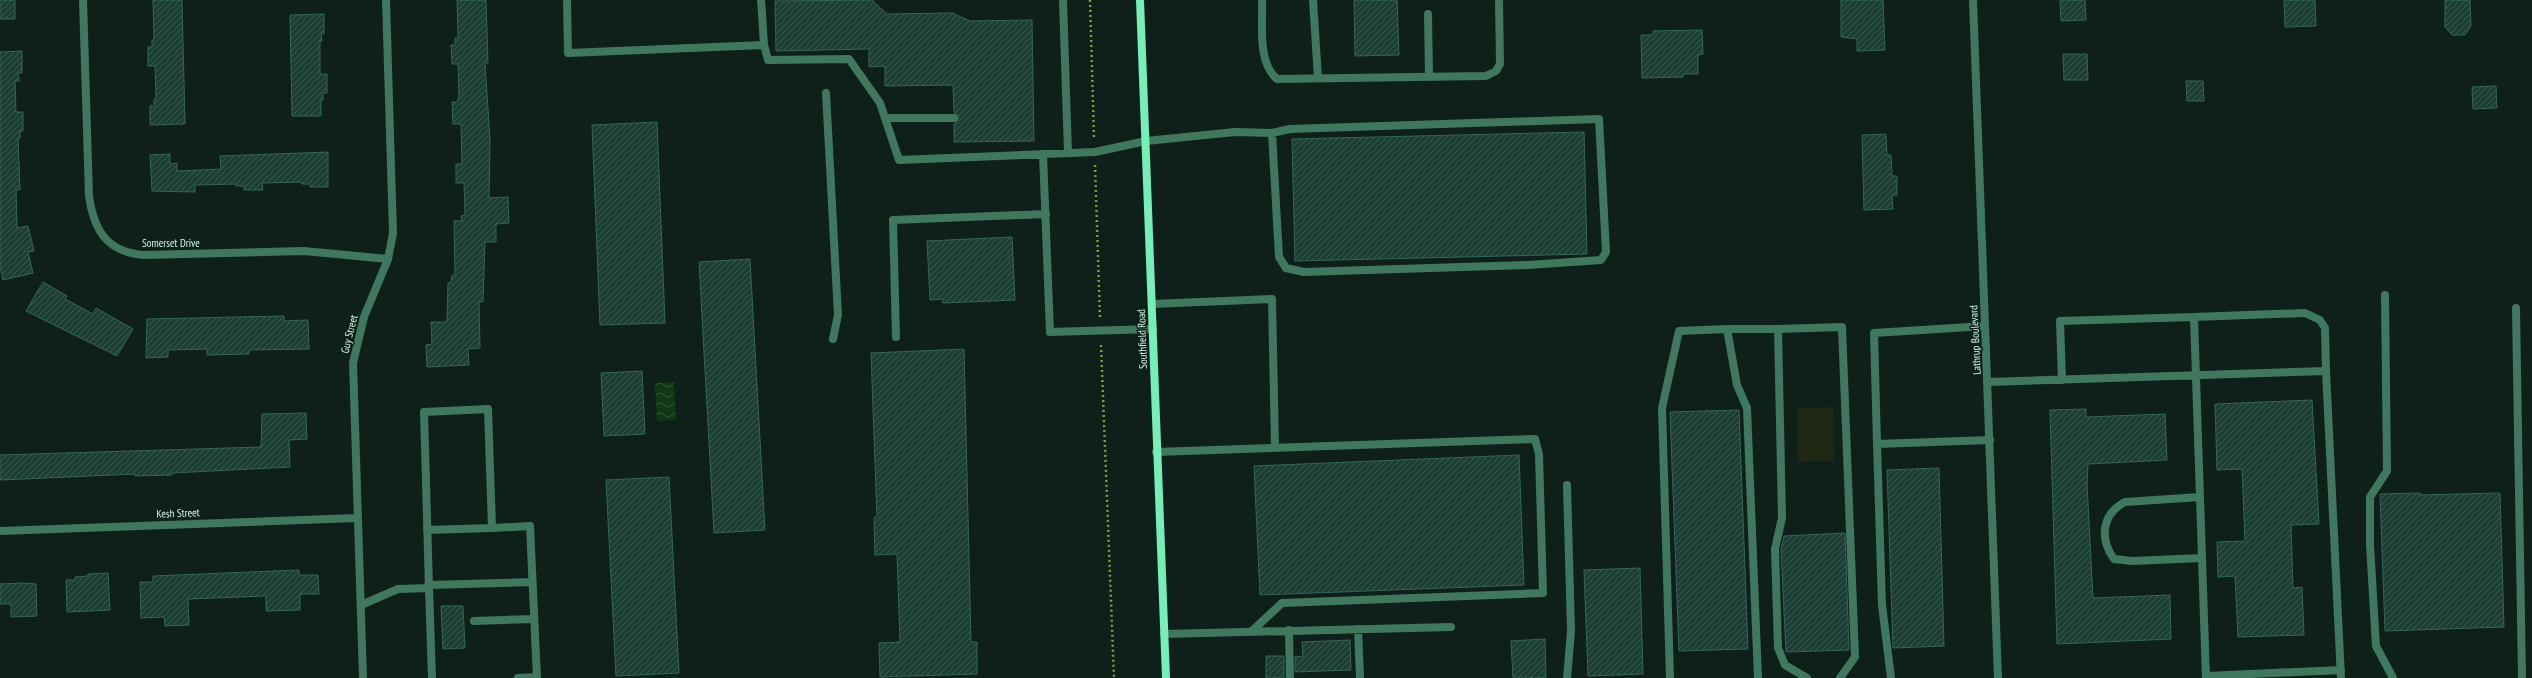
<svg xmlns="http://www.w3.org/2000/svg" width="2532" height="678" viewBox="0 0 2532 678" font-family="'PT Sans Narrow',sans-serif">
	<defs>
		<pattern id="water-waves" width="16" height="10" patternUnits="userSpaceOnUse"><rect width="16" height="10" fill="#0f3815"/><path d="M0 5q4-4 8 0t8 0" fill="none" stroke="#315637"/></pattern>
		<pattern id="building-hatch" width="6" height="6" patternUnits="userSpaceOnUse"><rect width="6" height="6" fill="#1d3e35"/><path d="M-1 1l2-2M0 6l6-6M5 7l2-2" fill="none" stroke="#3d5b52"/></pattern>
	</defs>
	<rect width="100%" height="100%" fill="#0f1f1a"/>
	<!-- park -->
	<path fill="#1e2813" d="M1833,407L1834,461L1798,462L1797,408Z"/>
	<!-- water -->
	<path fill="url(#water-waves)" d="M674,382L676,420L657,421L655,383Z"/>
	<!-- building -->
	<path fill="url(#building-hatch)" stroke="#326758" d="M0,0H15V19H0Z
		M153,0H182L185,124L150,125V106H154V99H156L155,66H148V47H152V40H154Z
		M457,0H486L488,63H485L490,140L489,198L508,197L509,223L496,224V242H485L483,302H479L480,348L468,349L469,365L427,367L426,345L432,344L431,322H447L448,283H451L452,275H455L454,221H462L461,216L465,215L464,183H456V164H462L461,124H453L452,102H457L459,96L458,64H452L451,45H455V38H458Z
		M872,0L887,14L952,13L970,21L1032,20L1034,141L954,142V124L959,118L954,112L953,85L885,86V66L869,67V49L776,51L775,1Z
		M1354,0H1397L1399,55L1355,56Z
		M1841,0H1883L1885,50L1857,51V39L1841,37Z
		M2060,0H2085L2086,20L2061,21Z
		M2284,0H2315L2316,26L2285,27Z
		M2445,0H2470L2471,26L2465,35H2452L2445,27Z
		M324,14V34H321L322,41H320V74H327V93H323V100H321V116H292L290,15Z
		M1702,30L1703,54L1698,55V74H1683V77L1642,78L1641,35H1653V31Z
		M22,51V73H18L19,81H15L16,112H23V131H20V138H18L20,190H16L17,228L28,226L34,251L28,252L33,273L3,280L0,267V52Z
		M2063,54H2087L2088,80H2064Z
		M2186,81H2203L2204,101H2187Z
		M2496,86L2497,108L2473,109L2472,87Z
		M657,122L665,323L600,325L592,125Z
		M1584,132L1587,254L1295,261L1292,139Z
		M1886,134L1887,155H1891L1892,176H1897V195H1892L1893,209L1864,210L1862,135Z
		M328,152V187H310V184H302V182L262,183L263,190H244V186H236V184L195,185V192L152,191L150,155L170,154V164L177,163V171L221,169L220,156Z
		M1012,237L1015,300L943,303L942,299L930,300L927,241Z
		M750,259L765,530L714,533L699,262Z
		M43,282L67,296L65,299L93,314L96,308L133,329L117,356L26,311Z
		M284,316V321L308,320L309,349L249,350V354L207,355V349L168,350V357L146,358L147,319Z
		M964,349L971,642H977V674L880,677L879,643L900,642L897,554L875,555L874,517H877L871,353Z
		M642,371L645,434L604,436L601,373Z
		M2312,400L2319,524L2291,525L2293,588L2302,587L2304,635L2238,637L2235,576L2218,577L2217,542L2245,541L2242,469L2217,470L2215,404Z
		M2086,409V417L2165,414L2167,460L2088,464L2087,483L2093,598L2170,595L2171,639L2057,644L2050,410Z
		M1739,410L1748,649L1679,651L1670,412Z
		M306,413L307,439L289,440L290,467L172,473V475L135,476V474L0,480V455L261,447L262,414Z
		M1519,455L1524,585L1260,595L1254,466Z
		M1939,468L1944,646L1893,648L1887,470Z
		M669,477L679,673L616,676L606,480Z
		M2420,493V495L2500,493L2504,627L2385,631L2380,494Z
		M1845,533L1849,650L1786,652L1781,550L1784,536Z
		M1640,568L1643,674L1588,676L1584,570Z
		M299,570V575H318L319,594H300V610L266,611V596L188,599L189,625L165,626L164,617L141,618L140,582H153V576Z
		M108,573L110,610L67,612L66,580H75V577L88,576V574Z
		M24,583L36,584L37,616L11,617V604H0V584Z
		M441,606H463L465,648L443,649Z
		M1545,639L1546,678H1513L1511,641Z
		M1350,640L1351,670L1295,672V656L1303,657L1302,642Z
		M1266,656H1284V678H1266Z"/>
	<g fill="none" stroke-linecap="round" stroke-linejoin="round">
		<!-- path -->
		<path stroke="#74a43c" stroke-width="2.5" stroke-dasharray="2 3" stroke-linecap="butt" d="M1090,0L1094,138
			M1095,165L1100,318
			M1101,345L1114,678"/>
		<!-- lane -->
		<path stroke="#40785f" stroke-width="8" d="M567,0L568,53L764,45
			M761,0L764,45L768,60L849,59L880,103L899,160L1095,152L1146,141L1235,132L1272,133L1290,129L1599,119L1606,252L1601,260L1528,265L1304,272L1286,268L1279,257L1272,133
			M1063,0L1068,153
			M1262,0C1263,25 1257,62 1277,79L1486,76L1496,71L1500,64L1499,0
			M1313,0L1318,78
			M1428,14L1429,77
			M826,93L838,315L833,339
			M885,118H954
			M1043,154L1050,332L1153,329
			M2385,295L2387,471L2370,497V545L2376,646L2393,678
			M1152,304L1272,299L1275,448
			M2516,308L2522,678
			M1727,329H1778
			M896,337L893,220L1046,214
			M2326,371L2341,678
			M2062,380L2060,321L2194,317L2206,678
			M1988,382L2326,371L2325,328L2320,320L2305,313L2194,317
			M1877,444L1874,333L1985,326
			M1156,452L1535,439L1539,454L1543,593L1282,603L1252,631
			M1567,485L1571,631L1567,678
			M2200,497L2125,502C2102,514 2099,538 2114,559L2132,561L2202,558
			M427,530L492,528
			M428,585L532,582
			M429,588L432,678
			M361,605L398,589L429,588L424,412L488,409L492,528L530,526L537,678
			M474,621L534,619
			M1358,629L1360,678
			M1289,630L1290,678
			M1164,634L1451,627
			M2206,676L2341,670
			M518,678L537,677
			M1670,678L1662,408L1679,331L1727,329L1737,385L1747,408L1758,678
			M1807,678L1785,665L1778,648L1775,549L1782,518L1778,329L1842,327L1855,657L1840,678
			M1891,678L1882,605L1877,444L1990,440"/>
		<!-- street -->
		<path stroke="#40785f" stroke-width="8" d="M83,0L89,196C94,231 107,252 144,255L304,251L388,259
			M1973,0L1998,678
			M0,531L357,518
			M363,678L353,363L364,317L388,259L393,233L386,0"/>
		<!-- secondary -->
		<path stroke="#75eeb7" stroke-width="8" d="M1140,0L1166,678"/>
	</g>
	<g text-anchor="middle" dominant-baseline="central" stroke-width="3" stroke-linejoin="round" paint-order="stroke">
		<!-- street labels -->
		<g font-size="11" fill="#d2faeb" stroke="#0f1f1a">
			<text x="171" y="243">Somerset Drive</text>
			<text transform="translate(349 334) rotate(-76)">Guy Street</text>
			<text transform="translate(1142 339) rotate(-92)">Southfield Road</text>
			<text transform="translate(1975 340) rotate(-93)">Lathrup Boulevard</text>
			<text transform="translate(178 513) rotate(-2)">Kesh Street</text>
		</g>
	</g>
</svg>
